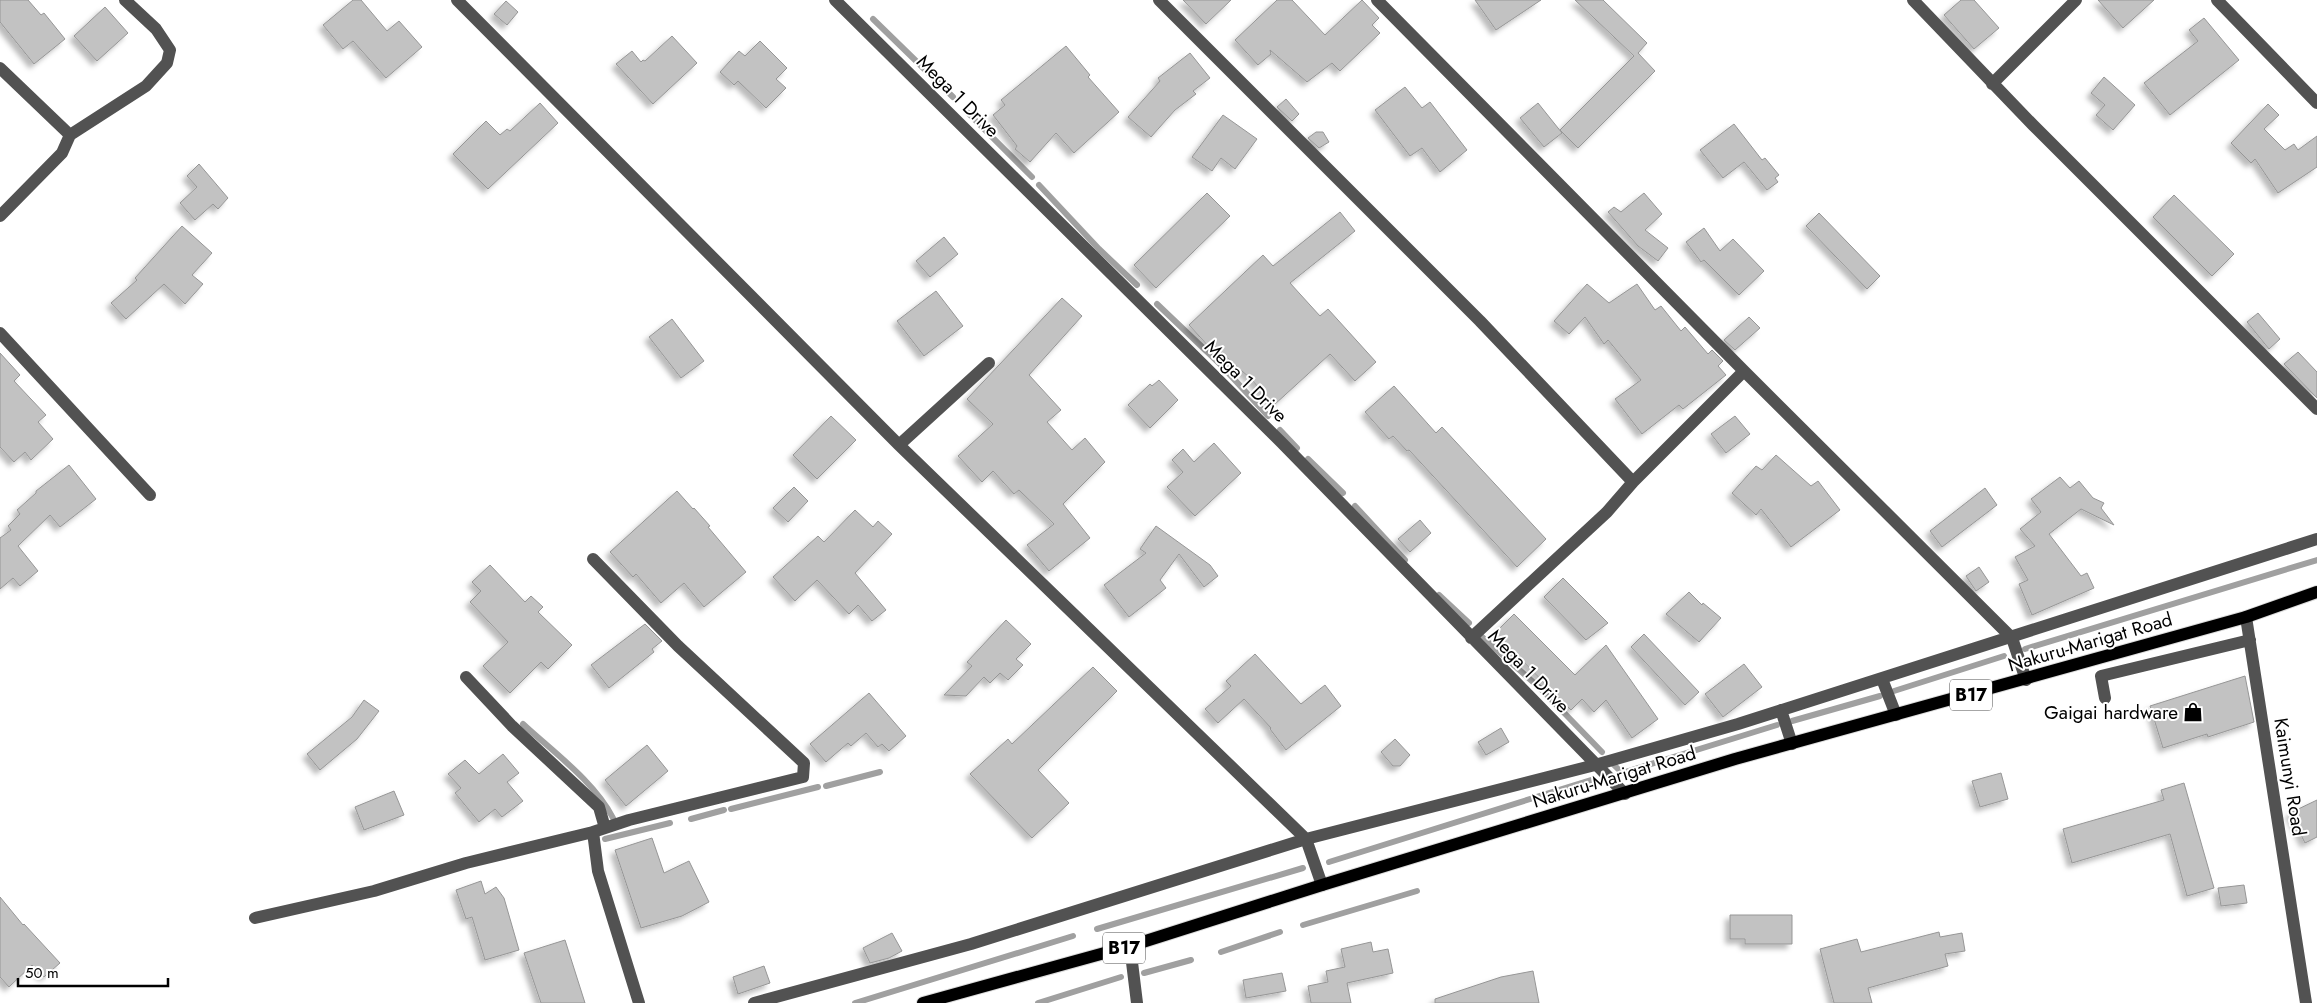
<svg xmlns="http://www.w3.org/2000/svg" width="2317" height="1003" viewBox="0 0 2317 1003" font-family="Jost,sans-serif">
	<defs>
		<filter id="shadow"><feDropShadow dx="-4.5" dy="4.5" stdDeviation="2.5" flood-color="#0004"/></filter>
	</defs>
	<rect width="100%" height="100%" fill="#fff"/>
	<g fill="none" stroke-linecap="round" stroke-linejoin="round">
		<!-- stream -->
		<path stroke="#a0a0a0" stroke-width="6" d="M873,19L953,97
			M968,113L1032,177
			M1039,185L1099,249L1137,285
			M1157,304L1220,364L1268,416
			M1280,430L1297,448
			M1308,459L1343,493
			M1355,506L1405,560
			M1439,595L1469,623
			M1481,636L1542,690L1602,752
			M2025,649L2317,560
			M1894,691L2004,656
			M1792,721L1880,696
			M523,724C552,751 595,782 613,818
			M1613,764L1622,773L1777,725
			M826,786L880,772
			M731,809L818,787
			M691,819L724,810
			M605,839L670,823
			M1329,862L1591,780
			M1303,925L1417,891
			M1097,929L1303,868
			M1221,952L1280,932
			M1144,973L1191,960
			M855,1003L1073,936
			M1038,1003L1121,977"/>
	</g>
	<!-- building -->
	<path fill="#c2c2c2" stroke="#969696" filter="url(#shadow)" d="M0,0H28L41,15L44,13L65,39L34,64L0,22Z
		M353,0H361L387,31L399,21L422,47L386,78L353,41L343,49L323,25Z
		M1183,0H1231L1206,24Z
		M1277,0H1292L1325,35L1362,0L1379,18L1372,25L1380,33L1340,71L1332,63L1307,82L1270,50L1271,54L1258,65L1235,40Z
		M1475,0H1541L1496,30Z
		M1575,0H1603L1647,43L1638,53L1655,71L1578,148L1560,130L1634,56Z
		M1961,0H1974L1999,28L1974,49L1944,15Z
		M2098,0H2154L2123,28Z
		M506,1L518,12L507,25L494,14Z
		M105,7L128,33L97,61L74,36Z
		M2204,18L2239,60L2170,115L2144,83L2198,41L2189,30Z
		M672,36L697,63L653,104L616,64L632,51L641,62L643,60L645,61Z
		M760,41L787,68L776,79L786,88L766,108L738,81L734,85L720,72L739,51L745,56Z
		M1066,46L1090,75L1088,77L1119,112L1074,153L1056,133L1030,162L1015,149L1017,146L993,115L1005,105L1001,100Z
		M1190,53L1210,78L1193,91L1196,94L1175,110L1151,137L1128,117L1160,81L1158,78Z
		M2104,77L2135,105L2113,130L2096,115L2105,105L2091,93Z
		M1405,87L1422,108L1430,102L1467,150L1440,172L1422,148L1410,156L1375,110Z
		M1286,99L1299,114L1292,121L1277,107Z
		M540,103L558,123L488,189L453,154L486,121L500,135L507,129L510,131Z
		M1538,103L1562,133L1544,147L1520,118Z
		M2268,104L2279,115L2264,129L2285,150L2294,144L2298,150L2317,136V167L2278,193L2255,159L2251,163L2231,143Z
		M1223,115L1257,139L1235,169L1221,158L1212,171L1192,157Z
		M1734,124L1762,160L1765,158L1779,175L1775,178L1778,182L1767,190L1744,162L1723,178L1700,150Z
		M1316,132H1323L1329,142L1319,148L1308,138Z
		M199,164L228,198L218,209L213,204L195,220L180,203L197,187L187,176Z
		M1207,193L1230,216L1156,288L1134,265Z
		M1644,193L1662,214L1645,230L1668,248L1658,261L1638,246L1608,212L1614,207L1621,212Z
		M2174,195L2234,254L2212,276L2153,217Z
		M1340,212L1355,231L1290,283L1320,316L1328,309L1376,362L1355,381L1330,354L1274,405L1251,379L1213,345L1210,348L1189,325L1263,255L1273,266Z
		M1819,213L1880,276L1867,289L1806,226Z
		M182,226L212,253L192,275L203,284L185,304L164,284L126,319L111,303L137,280L135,278Z
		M1704,228L1720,251L1733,239L1764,271L1739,295L1704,260L1701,262L1686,242Z
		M944,237L958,254L930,277L916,261Z
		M1587,284L1609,303L1637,284L1655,310L1661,306L1681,331L1685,327L1708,354L1712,350L1723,361L1718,366L1726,375L1683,409L1679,405L1642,434L1615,399L1641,380L1608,340L1604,344L1585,317L1569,334L1554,321Z
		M936,291L963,326L924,356L897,321Z
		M1062,298L1082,316L1029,375L1061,410L1047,422L1072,450L1085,438L1105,462L1063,504L1090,538L1049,571L1027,545L1054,524L1019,490L1014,494L993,471L982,482L958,456L993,424L967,399Z
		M2258,313L2280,339L2269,349L2247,322Z
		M1749,317L1760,328L1735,350L1724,340Z
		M672,319L704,361L681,378L649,337Z
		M2298,352L2317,372V398L2284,364Z
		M0,353L20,375L14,381L46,415L38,422L53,439L31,460L25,452L14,462L0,447Z
		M1159,380L1178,400L1150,428L1128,405L1150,384L1152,386Z
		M1394,386L1436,433L1442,427L1546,539L1517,567L1409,450L1407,451L1393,436L1389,439L1365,412Z
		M831,416L856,440L817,479L793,455Z
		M1735,416L1750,434L1726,453L1711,434Z
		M1214,443L1241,473L1195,516L1167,487L1183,472L1172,460L1183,449L1194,462Z
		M1776,455L1811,486L1818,481L1840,510L1791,547L1761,509L1756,515L1732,493L1756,466L1762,470Z
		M69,465L96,499L60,527L50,515L18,546L38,571L20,586L13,578L0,589V538L11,530L8,526L20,514L17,510L36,493V491Z
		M2060,477L2070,488L2079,481L2093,498L2104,503L2101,508L2114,525L2081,509L2049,534L2081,576L2087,573L2094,588L2032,615L2019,584L2028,580L2015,557L2035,546L2020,529L2041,512L2031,499Z
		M794,487L808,501L788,522L773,508Z
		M1985,488L1997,505L1942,547L1930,531Z
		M677,491L693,509L694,508L710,526L708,527L746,572L704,607L684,583L661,603L636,574L633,577L610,552Z
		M855,510L873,527L878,521L892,534L855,573L886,610L872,621L858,605L849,614L817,580L795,601L773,577L818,536L824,542Z
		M1420,520L1431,533L1410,552L1398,539Z
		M1156,526L1210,565L1218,576L1204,587L1179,554L1160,580L1166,588L1129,617L1104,585L1146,553L1140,549Z
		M490,565L525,602L531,596L543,607L538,612L572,645L548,669L541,662L510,693L483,666L508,642L470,602L481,591L472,582Z
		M1979,567L1989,582L1976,591L1966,576Z
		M1563,578L1608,623L1586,640L1544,597Z
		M1689,592L1702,605L1703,603L1721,618L1699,642L1666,614Z
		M1514,614L1575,675L1606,645L1658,719L1632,738L1606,700L1594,712L1582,699L1571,710L1495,633Z
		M1006,620L1031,644L1016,659L1023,665L1008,680L1000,673L990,683L984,677L966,696L944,695L972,666L967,662Z
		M645,624L662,641L652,649L654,652L609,688L591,665Z
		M1644,634L1699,692L1685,705L1631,647Z
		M1255,654L1301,704L1325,685L1341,706L1286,750L1270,729L1271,728L1244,699L1218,723L1205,709L1231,686L1226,681Z
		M1744,664L1762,687L1723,717L1705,694Z
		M1093,667L1117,691L1038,770L1069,803L1032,838L970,774L1008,739L1012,744Z
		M2245,676L2254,722L2208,737L2207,734L2163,748L2150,706Z
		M869,693L906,736L889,751L882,744L878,747L866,733L851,746L848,743L826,762L810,744Z
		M364,700L379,711L357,739L320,770L307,754L352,717Z
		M1501,728L1509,742L1486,755L1478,742Z
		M1395,739L1410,755L1400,766H1393L1381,752Z
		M647,745L668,771L626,806L605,780Z
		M503,754L519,773L507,782L523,801L502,817L495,809L479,822L455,793L461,788L448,774L465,760L479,774Z
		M2001,773L2008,799L1980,807L1972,781Z
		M2184,783L2214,888L2187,896L2170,834L2072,863L2063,829L2164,800L2161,790Z
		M394,791L404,815L364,830L355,807Z
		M2317,800V837L2305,843L2290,813Z
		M652,838L664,873L689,861L709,902L682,916L641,928L615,850Z
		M481,881L485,894L496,887L504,898L519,950L485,960L472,917L466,919L456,890Z
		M2244,885L2247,903L2221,906L2218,888Z
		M0,897L23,925L24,924L60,963L44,977L32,965L9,987L0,977Z
		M1730,915H1792V944H1745V939H1730Z
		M1939,932L1940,937L1962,933L1965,951L1945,954L1948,966L1868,988L1872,1003H1834L1820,949L1857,939L1861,952Z
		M892,933L902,951L889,958L870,963L863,948Z
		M565,940L585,1003H541L524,953Z
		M1371,942L1373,952L1388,949L1393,973L1347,983L1351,1003H1311L1308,986L1328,982L1326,971L1345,967L1341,949Z
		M764,966L770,983L738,994L733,977Z
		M1533,971L1539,1003H1435V999L1501,977Z
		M1282,973L1286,991L1246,998L1243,980Z"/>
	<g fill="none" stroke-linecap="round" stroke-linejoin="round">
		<defs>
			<path id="major" d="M923,1003L1130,946L1322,885L1735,759L2246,617L2317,592"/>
		</defs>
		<!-- major casing -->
		<use href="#major" stroke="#dbdbdb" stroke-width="14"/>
		<!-- minor -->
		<path stroke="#525252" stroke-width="12" d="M457,0L899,445L1306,839L1322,885
			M835,0L1281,442L1625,794
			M1159,0L1480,321L1633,482L1607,512L1471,638
			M1377,0L1744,371L2012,638L2026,680
			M1913,0L2033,125L2317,409
			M2217,0L2317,103
			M0,68L70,135
			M1992,84L2076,0
			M0,216L62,153L70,135L146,86L167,63L170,50L156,29L125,0
			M0,333L150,495
			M899,445L989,363
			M1633,482L1744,371
			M593,559L678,646L804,763L803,777L629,820L593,832L598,871L639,1003
			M2246,617L2306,1003
			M466,677L512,726L599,807L605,828
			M1882,679L1896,715
			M2105,698L2101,676L2250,640
			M1781,710L1792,744
			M255,918L374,891L466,863L593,832
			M1130,946L1137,1003
			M754,1003L971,944L1306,839L1595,765L1738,724L2317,539"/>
		<!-- major -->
		<use href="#major" stroke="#000" stroke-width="12"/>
	</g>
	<!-- icons -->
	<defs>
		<symbol id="shop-bare" viewBox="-9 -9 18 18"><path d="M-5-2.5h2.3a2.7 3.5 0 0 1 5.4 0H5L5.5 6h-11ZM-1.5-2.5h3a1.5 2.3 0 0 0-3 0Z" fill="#000" stroke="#fff" stroke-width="2.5" paint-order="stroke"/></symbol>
	</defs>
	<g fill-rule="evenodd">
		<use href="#shop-bare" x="2179" y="698" width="28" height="28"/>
	</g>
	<g text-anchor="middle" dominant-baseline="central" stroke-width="4" stroke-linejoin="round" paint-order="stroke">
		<!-- shield labels -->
		<g fill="#fff" stroke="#4c4c4c" stroke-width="1">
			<rect x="1950" y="679.5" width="42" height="31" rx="4"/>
			<rect x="1103" y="932.5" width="42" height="31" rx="4"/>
		</g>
		<g font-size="18" font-weight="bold" fill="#000">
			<text x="1971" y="695">B17</text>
			<text x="1124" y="948">B17</text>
		</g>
		<!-- street labels -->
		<g font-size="19" fill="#000" stroke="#fff">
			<text transform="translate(958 96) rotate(45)">Mega 1 Drive</text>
			<text transform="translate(1246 381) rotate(45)">Mega 1 Drive</text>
			<text transform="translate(2090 642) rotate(-16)">Nakuru-Marigat Road</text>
			<text transform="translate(1529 671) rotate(46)">Mega 1 Drive</text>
			<text transform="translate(1614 777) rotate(-17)">Nakuru-Marigat Road</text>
			<text transform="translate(2290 777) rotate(81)">Kaimunyi Road</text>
		</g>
		<!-- poi labels -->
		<g font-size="19" fill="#000" stroke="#fff" text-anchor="end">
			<text x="2178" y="712">Gaigai hardware</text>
		</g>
	</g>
	<!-- scale -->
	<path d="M18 978v8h150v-8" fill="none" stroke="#000000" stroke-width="2.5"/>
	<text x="25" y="978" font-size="15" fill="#000000" stroke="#ffffff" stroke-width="4" paint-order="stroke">50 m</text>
</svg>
